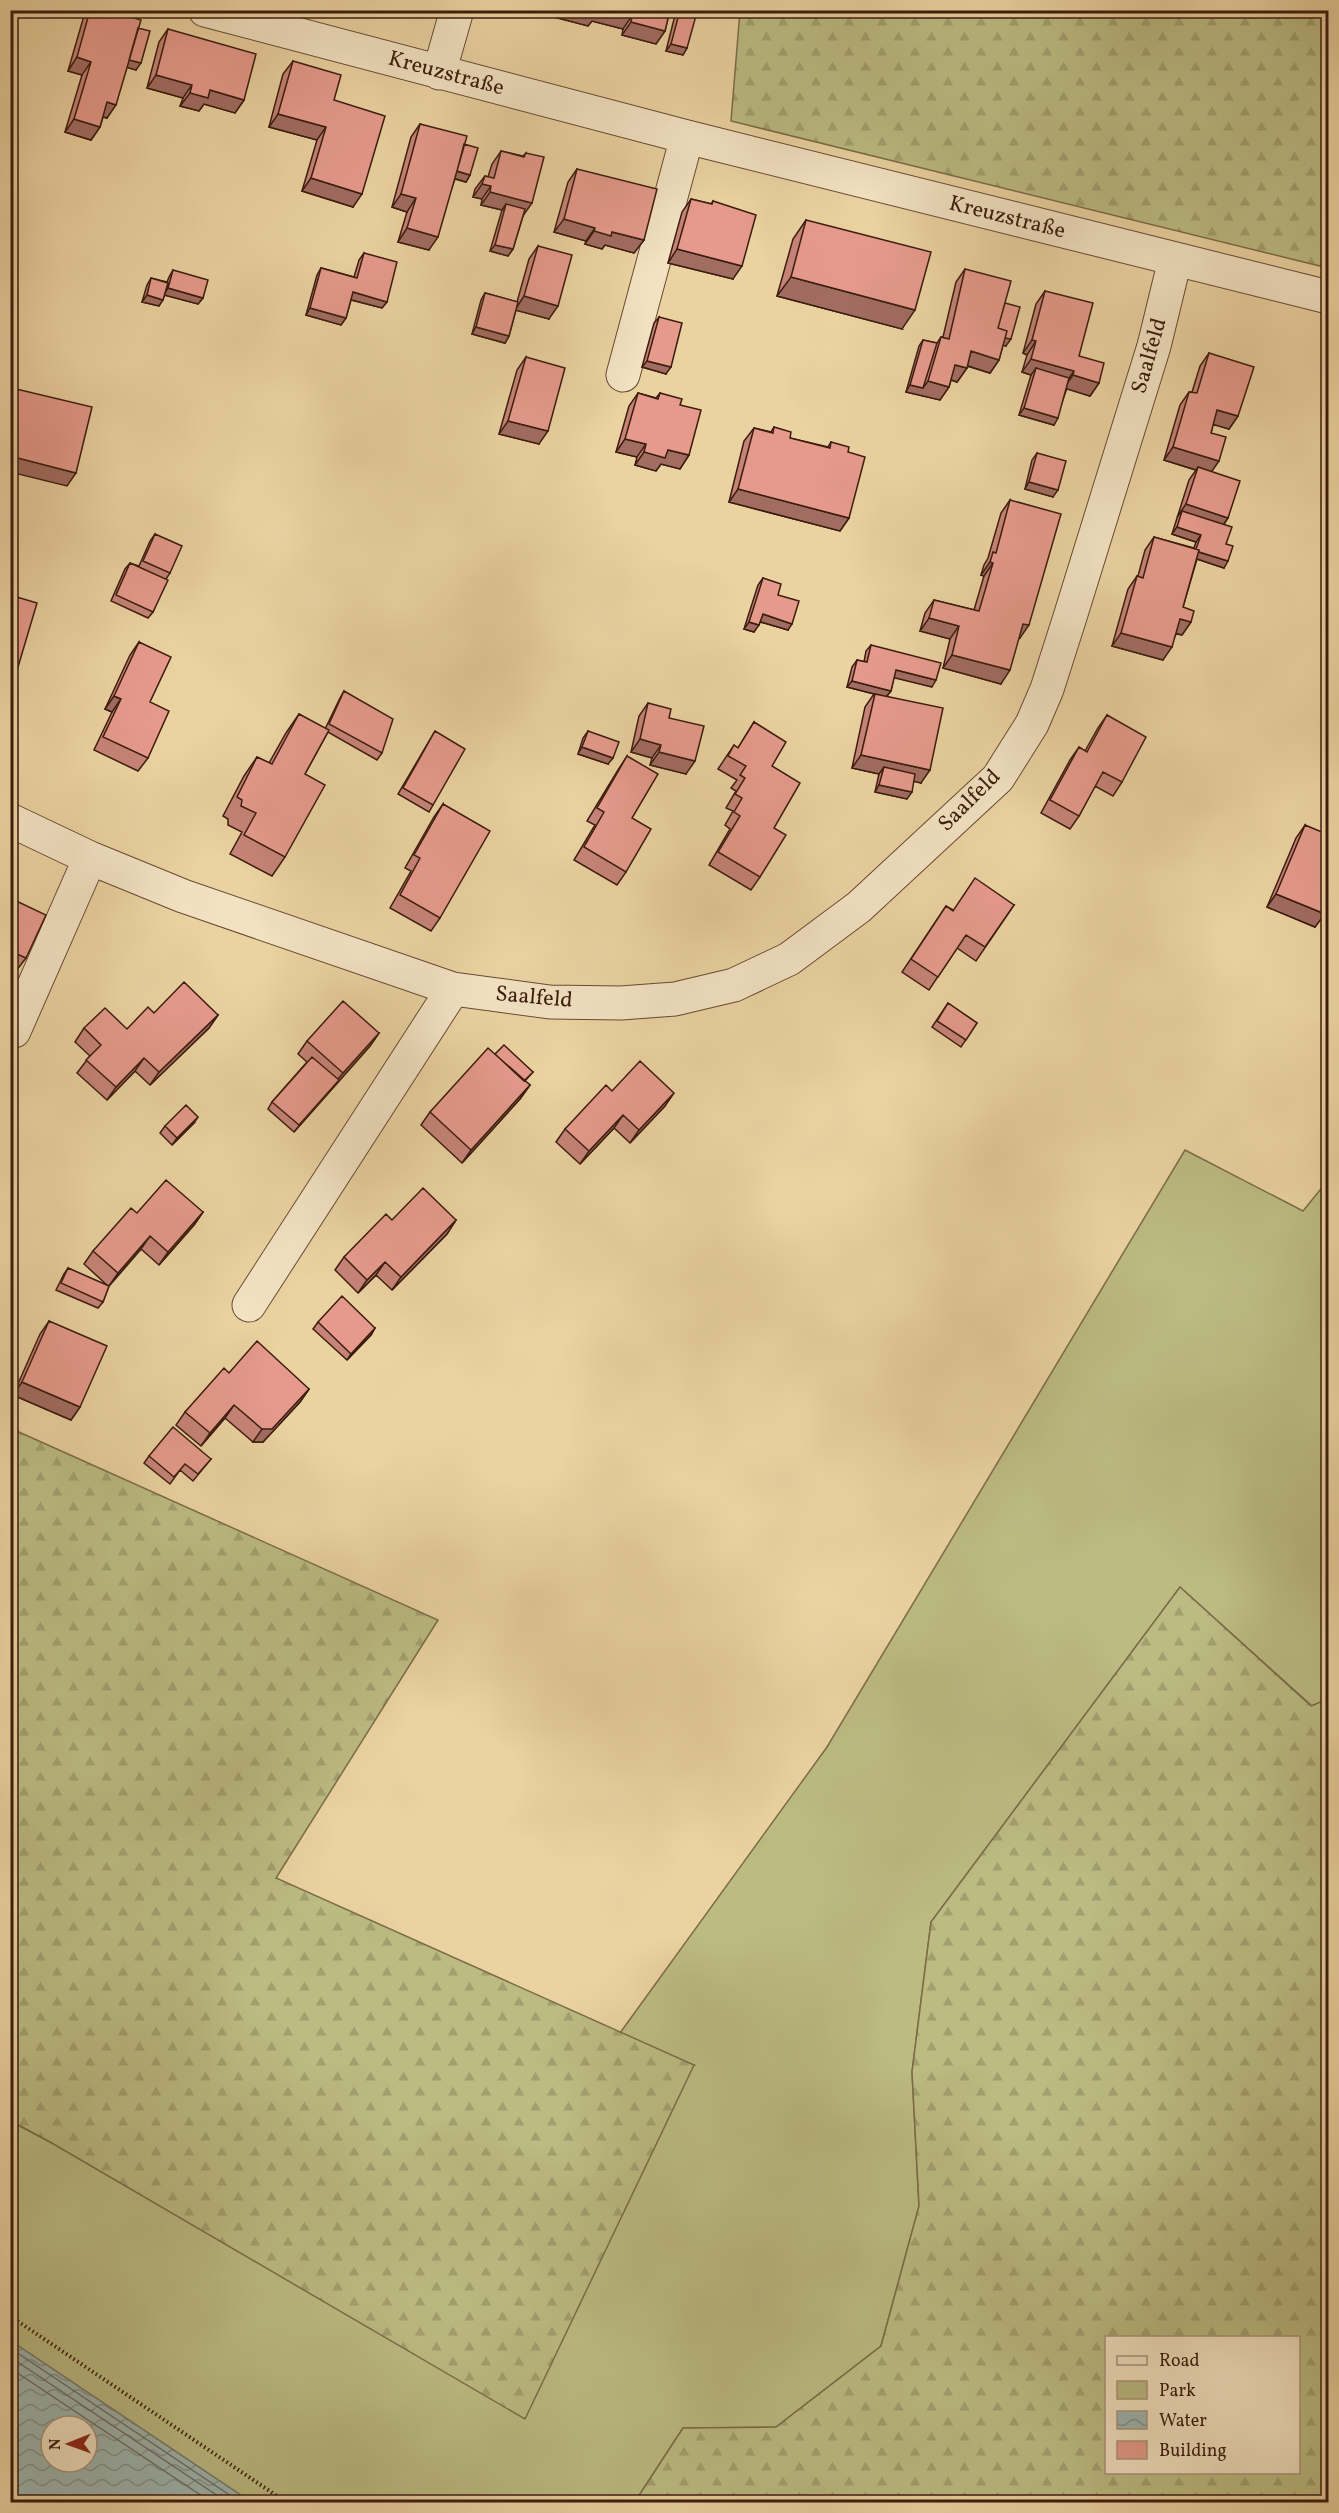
<svg xmlns="http://www.w3.org/2000/svg" width="1339" height="2513" viewBox="0 0 1339 2513" font-family="Vollkorn,serif">
	<defs>
		<pattern id="forest-firs" width="22" height="20" patternUnits="userSpaceOnUse" patternTransform="scale(1.5)"><rect width="22" height="20" fill="#bbbb82"/><path d="M5 1l3.5 6h-7zM16 11l3.5 6h-7z" fill="#a2a06f"/></pattern>
		<pattern id="water-waves" width="16" height="10" patternUnits="userSpaceOnUse" patternTransform="scale(1.5)"><rect width="16" height="10" fill="#9cb5af"/><path d="M0 5q4-4 8 0t8 0" fill="none" stroke="#80928d"/></pattern>
	</defs>
	<rect width="100%" height="100%" fill="#ebd2a1"/>
	<filter id="stains"><feTurbulence type="fractalNoise" baseFrequency=".00333" numOctaves="4"/><feColorMatrix values="0 0 0 0 .2 0 0 0 0 .09 0 0 0 0 .02 0 0 0 .5 -.17"/></filter>
	<radialGradient id="worn" r=".72"><stop offset=".6" stop-color="#630" stop-opacity="0"/><stop offset="1" stop-color="#630" stop-opacity=".3"/></radialGradient>
	<!-- green -->
	<path fill="#bbbb82" stroke="#7b6c48" stroke-width="1.5" d="M1185,1150L1303,1211L1328,1180V1699L1312,1706L1180,1587L931,1922L912,2072L919,2206L881,2346L776,2427L683,2428L636,2500L639,2502H251L11,2341L10,2121L50,2142L694,2065L620,2033L827,1747Z"/>
	<!-- forest -->
	<path fill="url(#forest-firs)" stroke="#7b6c48" stroke-width="1.5" fill-rule="evenodd" d="M740,11H1328V268L731,121Z
		M10,1428L438,1620L276,1878L694,2065L525,2419L50,2142L11,2121Z
		M1180,1587L1311,1706L1328,1699V2502H639L636,2500L683,2428L776,2427L881,2346L919,2206L912,2072L931,1922ZM1106,2338H1298V2472H1106Z"/>
	<!-- water -->
	<path fill="url(#water-waves)" stroke="#75786f" stroke-width="1.5" fill-rule="evenodd" d="M10,2341H11L251,2502H11ZM51,2426H87V2462H51Z"/>
	<g fill="none" stroke-linecap="round" stroke-linejoin="round">
		<!-- shore -->
		<path stroke="#6c685e" stroke-width="1.5" d="M10,2348L240,2502
			M10,2357L227,2502
			M10,2368L211,2502"/>
		<defs>
			<path id="minor" d="M205,10L687,137L1328,297
				M439,73L457,10
				M623,375L687,137
				M10,820L90,858L183,896L453,989L550,1002L621,1003L675,999L734,985L789,959L859,907L998,778L1032,724L1047,689L1070,617L1154,346L1175,260
				M14,1031L90,858
				M249,1305L453,989"/>
		</defs>
		<!-- minor casing -->
		<use href="#minor" stroke="#674a33" stroke-width="35"/>
		<!-- path -->
		<path stroke="#3b1c0e" stroke-width="4" stroke-dasharray="1.5 3" stroke-linecap="butt" d="M10,2316L286,2502"/>
		<!-- minor -->
		<use href="#minor" stroke="#f2e2c2" stroke-width="33"/>
	</g>
	<!-- wall -->
	<path fill="#c68478" stroke="#3b1c0e" stroke-width="1.5" d="M88,10H108L138,28L136,70L127,67L107,118L103,117L100,127L91,140L65,132L82,75L68,71L83,19Z
		M555,10H670L665,31L656,44L622,35L623,29L592,21L588,26L554,17Z
		M679,10H690L687,48L683,55L666,51L675,15Z
		M168,29L244,100L235,113L204,104L199,111L180,106L183,98L147,88L159,42Z
		M293,61L334,100L353,207L302,191L317,140L269,127L283,74Z
		M420,124L464,144L470,175L466,182L455,179L429,250L398,242L407,212L392,207L411,137Z
		M501,151L523,156L526,153L523,216L513,249L508,256L490,251L502,210L481,205L482,199L473,197L475,189L485,176L488,177L492,164Z
		M577,169L644,240L634,253L605,245L602,249L585,244L586,241L554,232L568,182Z
		M691,199L711,204L713,201L733,279L668,263L682,212Z
		M806,220L902,329L777,296L793,239Z
		M538,246L549,319L516,310L509,336L505,343L472,334L481,300L485,293L517,302L529,259Z
		M364,253L387,302L382,308L351,300L346,318L341,325L306,315L317,275L321,268L354,277L359,260Z
		M965,269L1005,303L1006,346L1003,345L999,360L990,373L967,366V368L957,382L951,380L949,387L940,400L906,392L919,346L923,340L937,343L941,337H943L956,282Z
		M173,270L203,298L198,304L165,295L159,306L142,302L147,285L151,278L167,282L169,277Z
		M1045,291L1079,356L1099,383L1090,396L1067,388L1054,425L1019,415L1031,375L1022,372L1027,355L1023,353L1036,304Z
		M659,317L666,374L642,367L654,323Z
		M1209,353L1238,416L1229,429L1213,424L1211,433L1212,472L1228,518L1224,524L1226,544L1224,568L1197,559L1183,607L1191,622L1182,635L1176,634L1163,660L1112,646L1128,589L1137,576H1138L1145,550L1154,537L1194,548L1196,542L1172,534L1189,480L1196,470L1164,460L1180,405L1189,392H1192L1200,366Z
		M526,357L539,444L499,434L517,370Z
		M638,393L656,398L660,393L680,405L689,455L680,469L661,464L656,471L635,465L637,457L616,452L629,406Z
		M774,427L790,438L828,447L831,442L848,452L849,518L840,531L729,502L744,441L754,428L771,432Z
		M1037,453L1053,497L1025,489L1032,460Z
		M1010,500L1020,638H1019L1001,684L943,668L950,639L920,631L925,613L934,600L974,610L984,576L981,575L984,565L988,558L1001,513Z
		M155,534L170,573L166,579L153,612L148,618L111,601L125,569L130,563L139,566L150,541Z
		M763,578L778,595L788,630L760,622L754,632L744,629L758,585Z
		M139,642L150,702L148,758L138,771L94,750L112,712L105,709L130,655Z
		M871,645L932,687L894,677L891,691L887,696L921,783L914,781L907,799L875,792L879,774L852,768L865,707L874,694L847,687L852,667L857,660L864,662L866,651Z
		M344,691L382,753L377,760L328,732L305,774L285,857L272,876L230,854L242,832L228,825V819L223,816L244,776L257,757L269,763L286,733L299,714L325,729L340,698Z
		M648,703L669,718L686,774L650,765L652,758L631,752L639,716Z
		M1107,715L1122,782L1113,796L1095,786L1079,816L1070,829L1041,813L1070,760L1079,747L1085,751L1098,728Z
		M754,722L772,766L774,828L760,877L751,890L709,865L730,829L725,825L733,811L726,808L736,791L731,788L737,780L718,769L734,745L738,748Z
		M435,731L433,805L429,812L398,794Z
		M588,731L608,764L578,754L583,738Z
		M627,756L632,818L626,872L617,885L574,860L595,825L587,821L618,770Z
		M443,804L440,918L431,931L390,908L411,871L405,868L434,817Z
		M1305,825L1315,927L1267,907L1296,838Z
		M10,898L26,958L16,971L10,968Z
		M1014,905L976,961L957,948L929,990L902,972L946,906L953,910Z
		M948,1003L977,1023L961,1047L932,1027Z
		M154,1013L218,1015L209,1028L150,1085L135,1071L107,1100L77,1073L90,1056L75,1042L84,1028L127,1029Z
		M379,1033L370,1046L294,1132L268,1109L272,1102L307,1062L298,1054L307,1041Z
		M495,1054L533,1072L525,1081L530,1085L520,1099L462,1163L421,1125L430,1112Z
		M612,1091L665,1106L630,1143L614,1128L580,1164L556,1142L565,1129Z
		M194,1123L172,1145L160,1133L165,1126Z
		M203,1212L194,1225L159,1265L141,1249L109,1286L103,1302L98,1308L56,1290L64,1274L68,1268L108,1286L84,1264L93,1251L137,1213Z
		M392,1220H456L447,1234L392,1290L376,1275L358,1293L335,1270L344,1257Z
		M49,1321L80,1407L71,1420L13,1395L40,1334Z
		M318,1322L375,1328L371,1335L347,1360L313,1329Z
		M229,1373L309,1389L300,1402L263,1442H253L225,1418L201,1446L176,1425L185,1412Z
		M149,1456L211,1459L193,1481L180,1470L170,1484L144,1463Z"/>
	<!-- shaded-wall -->
	<path fill="#a16c62" stroke="#3b1c0e" stroke-width="1.5" d="M559,10H611L632,16L623,29L592,21L588,26L554,17Z
		M631,22L665,31L656,44L622,35Z
		M671,44L687,48L683,55L666,51Z
		M77,57L91,62L82,75L68,71Z
		M127,59L141,63L136,70L122,66Z
		M156,75L192,85L183,98L147,88Z
		M210,90L244,100L235,113L204,104L199,111L180,106L190,93Z
		M107,102L116,105L107,118L98,115Z
		M278,114L326,127L317,140L269,127Z
		M74,119L100,127L91,140L65,132Z
		M455,171L470,175L466,182L450,177Z
		M311,178L362,194L353,207L302,191Z
		M482,184L491,186L482,199L473,197Z
		M490,192L532,203L523,216L504,211L506,204L502,210L481,205Z
		M401,194L416,198L407,212L392,207Z
		M564,219L595,228L586,241L554,232Z
		M407,228L438,237L429,250L398,242Z
		M594,231L612,232L644,240L634,253L605,245L602,249L585,244Z
		M495,245L513,249L508,256L490,251Z
		M677,249L742,266L733,279L668,263Z
		M791,277L915,310L902,329L777,296Z
		M168,288L203,298L198,304L164,295Z
		M353,292L387,302L382,308L348,299Z
		M147,295L163,300L159,306L142,302Z
		M524,296L558,306L549,319L515,310Z
		M310,308L346,318L341,325L306,315Z
		M476,327L509,336L505,343L472,334Z
		M994,335L1011,339L1006,346L989,342Z
		M1032,340L1036,341L1027,355L1023,353Z
		M971,351L999,360L990,373L962,364Z
		M1031,359L1074,371L1065,384L1036,368L1031,375L1022,372Z
		M647,361L671,367L666,374L642,367Z
		M955,365L967,368L957,382L946,378Z
		M1073,375L1099,383L1090,396L1064,388Z
		M928,381L949,387L940,400L906,392L910,385L923,388Z
		M1024,408L1058,418L1054,425L1019,415Z
		M1217,410L1238,416L1229,429L1208,423Z
		M508,421L548,431L539,444L499,434Z
		M625,439L646,444L637,457L616,452Z
		M1173,447L1219,461L1210,474L1198,467L1196,470L1164,460Z
		M668,450L689,455L680,469L661,464L656,471L635,465L644,452Z
		M10,456L76,473L67,486L10,472Z
		M1029,482L1058,490L1053,497L1025,489Z
		M738,489L849,518L840,531L729,502Z
		M1186,504L1228,518L1219,531L1182,511L1177,517Z
		M1177,527L1201,535L1196,542L1172,534Z
		M1195,551L1228,561L1224,568L1191,557Z
		M990,562L993,563L984,576L981,575Z
		M763,614L792,624L788,630L758,621Z
		M929,618L959,626L950,639L920,631Z
		M1180,619L1191,622L1182,635L1171,632Z
		M749,622L759,625L754,632L744,629Z
		M1023,624L1029,625L1020,638L1014,637Z
		M1121,633L1172,647L1163,660L1112,646Z
		M952,655L1010,670L1001,684L943,668Z
		M896,670L936,680L932,687L891,677Z
		M852,681L891,691L886,697L847,687Z
		M114,696L121,699L112,712L105,709Z
		M640,739L661,745L652,758L631,752Z
		M582,747L613,758L608,764L578,754Z
		M659,752L695,761L686,774L650,765Z
		M861,755L930,770L921,783L882,774L884,767L879,774L852,768Z
		M879,785L912,792L907,799L875,792Z
		M1276,894L1325,914L1315,927L1267,907Z
		M218,1015L209,1028L150,1085L159,1072Z
		M379,1033L370,1046L294,1132L343,1073Z
		M144,1058L135,1071L107,1100L116,1087Z
		M530,1085L520,1099L462,1163L471,1150Z
		M674,1093L665,1106L630,1143L639,1130Z
		M623,1115L614,1128L580,1164L589,1151Z
		M198,1117L194,1123L172,1145L177,1138Z
		M203,1212L194,1225L159,1265L168,1252Z
		M456,1220L447,1234L392,1290L401,1277Z
		M150,1236L141,1249L109,1286L118,1273Z
		M385,1262L376,1275L358,1293L367,1280Z
		M375,1328L371,1335L347,1360L351,1354Z
		M22,1382L80,1407L71,1420L13,1395Z
		M309,1389L300,1402L263,1442H253L262,1429Z
		M234,1405L225,1418L201,1446L210,1433Z"/>
	<!-- building -->
	<path fill="#e69a8c" stroke="#3b1c0e" stroke-width="1.5" d="M90,10H108L141,20L116,105L107,102L100,127L74,119L91,62L77,57Z
		M588,10H598V13Z
		M611,10H670L665,31L631,22L632,16Z
		M680,10H690L697,12L687,48L671,44Z
		M138,28L150,31L141,63L129,60Z
		M168,29L256,54L244,100L210,90L208,98L190,93L192,85L156,75Z
		M293,61L341,75L334,100L385,116L362,194L311,178L326,127L278,114Z
		M420,124L467,136L438,237L407,228L416,198L401,194Z
		M464,144L478,148L470,175L457,171Z
		M501,151L524,157L526,153L544,157L532,203L490,192L491,186L482,184L485,176L494,178Z
		M577,169L657,189L644,240L612,232L611,236L594,231L595,228L564,219Z
		M691,199L712,204L713,201L756,215L742,266L677,249Z
		M506,204L525,209L513,249L495,245Z
		M806,220L931,252L915,310L791,277Z
		M538,246L572,255L558,306L524,296Z
		M364,253L397,262L387,302L353,292L346,318L310,308L321,268L357,278Z
		M965,269L1011,281L998,328L1007,331L999,360L971,351L967,368L955,365L949,387L928,381L941,337L949,339Z
		M173,270L208,280L203,298L168,288Z
		M151,278L168,283L163,300L147,295Z
		M1045,291L1093,303L1079,356L1104,363L1099,383L1073,375L1074,371L1031,359L1036,341L1032,340Z
		M485,293L518,302L509,336L476,327Z
		M1005,303L1020,307L1011,339L1005,338L1007,331L998,328Z
		M659,317L682,323L671,367L647,361Z
		M923,340L937,343L923,388L910,385Z
		M1209,353L1254,367L1238,416L1217,410L1211,433L1226,437L1219,461L1173,447L1189,392L1197,393Z
		M526,357L565,368L548,431L508,421Z
		M1036,368L1069,378L1058,418L1024,408Z
		M12,388L92,407L76,473L10,456V395Z
		M638,393L658,399L660,393L682,399L680,405L701,410L689,455L668,450L665,458L644,452L646,444L625,439Z
		M774,427L791,432L790,438L830,448L831,442L849,447L848,452L865,457L849,518L738,489L754,428L773,433Z
		M1037,453L1066,461L1058,490L1029,482Z
		M1198,467L1240,481L1228,518L1186,504Z
		M1010,500L1061,514L1029,625L1023,624L1010,670L952,655L959,626L929,618L934,600L979,611L993,563L990,562L993,552L996,553Z
		M1182,511L1232,527L1226,544L1233,546L1228,561L1199,552V550L1196,549L1201,535L1177,527Z
		M155,534L182,546L170,573L143,561Z
		M1154,537L1199,550L1183,607L1194,611L1191,622L1180,619L1172,647L1121,633L1137,576L1143,578Z
		M130,563L168,580L153,612L116,595Z
		M763,578L781,584L778,595L799,601L792,624L763,614L759,625L749,622Z
		M10,595L37,603L10,694Z
		M139,642L171,657L150,702L169,711L148,758L103,737L121,699L114,696Z
		M871,645L941,663L936,680L896,670L891,691L852,681L857,660L867,662Z
		M344,691L393,719L382,753L329,724Z
		M875,694L943,708L930,770L861,755Z
		M648,703L671,709L669,718L704,726L695,761L659,752L661,745L640,739Z
		M299,714L329,730L305,774L325,785L285,857L244,835L256,813L241,806L242,800L237,797L257,757L272,764Z
		M1107,715L1146,737L1122,782L1103,772L1079,816L1050,800L1079,747L1087,752Z
		M754,722L786,742L772,766L800,783L774,828L786,835L760,877L718,852L740,816L734,812L742,798L735,794L745,778L740,775L746,766L728,756L734,745L738,748Z
		M435,731L465,749L433,805L403,788Z
		M588,731L619,742L613,758L582,747Z
		M627,756L658,774L632,818L651,829L626,872L584,847L604,812L597,808Z
		M884,767L915,774L912,792L879,785Z
		M443,804L490,831L440,918L400,895L420,858L414,855Z
		M1305,825L1329,835V904L1325,914L1276,894Z
		M975,878L1014,905L985,947L966,935L938,977L911,959L946,906L953,911Z
		M10,898L46,915L26,958L10,951Z
		M184,982L218,1015L159,1072L144,1058L116,1087L86,1060L101,1045L84,1028L105,1008L127,1029L148,1007L154,1013Z
		M343,1001L379,1033L343,1073L307,1041Z
		M948,1003L977,1023L966,1040L937,1021Z
		M10,1039L15,1041L10,1052Z
		M504,1045L533,1072L524,1081L495,1054Z
		M488,1048L530,1085L471,1150L430,1112Z
		M312,1057L339,1080L299,1125L272,1102Z
		M640,1061L674,1093L639,1130L623,1115L589,1151L565,1129L606,1085L612,1091Z
		M186,1105L198,1117L177,1138L165,1126Z
		M166,1180L203,1212L168,1252L150,1236L118,1273L93,1251L131,1208L137,1213Z
		M423,1188L456,1220L401,1277L385,1262L367,1280L344,1257L386,1214L392,1220Z
		M68,1268L109,1286L103,1302L61,1283Z
		M342,1296L375,1328L351,1354L318,1322Z
		M49,1321L107,1346L80,1407L22,1382Z
		M257,1341L309,1389L272,1429H262L234,1405L210,1433L185,1412L224,1368L229,1373Z
		M173,1427L211,1459L198,1474L185,1464L174,1477L149,1456Z"/>
	<g text-anchor="middle" dominant-baseline="central" stroke-width="6" stroke-linejoin="round" paint-order="stroke">
		<!-- street labels -->
		<g font-size="22" fill="#3b1c0e" stroke="#f2e2c2">
			<text transform="translate(446 74) rotate(15)">Kreuzstraße</text>
			<text transform="translate(1007 218) rotate(14)">Kreuzstraße</text>
			<text transform="translate(1150 356) rotate(-74)">Saalfeld</text>
			<text transform="translate(970 801) rotate(-45)">Saalfeld</text>
			<text transform="translate(534 998) rotate(5)">Saalfeld</text>
		</g>
	</g>
	<!-- margin -->
	<rect width="1339" height="2513" fill="none" stroke="#ebd2a1" stroke-width="36"/>
	<rect x="12" y="12" width="1315" height="2489" fill="none" stroke="#3b1c0e" stroke-width="3"/>
	<rect x="18" y="18" width="1303" height="2477" fill="none" stroke="#3b1c0e" stroke-width="1.5"/>
	<!-- legend -->
	<rect x="1105" y="2336" width="195" height="138" fill="#f2e2c2" stroke="#a9937a" stroke-width="1.5"/>
	<rect x="1117" y="2356" width="30" height="9" fill="#f2e2c2" stroke="#a9937a" stroke-width="1.5"/>
	<text x="1159" y="2366" font-size="18" fill="#3b1c0e">Road</text>
	<rect x="1117" y="2381" width="30" height="18" fill="#bbbb82" stroke="#a9937a" stroke-width="1.5"/>
	<text x="1159" y="2396" font-size="18" fill="#3b1c0e">Park</text>
	<rect x="1117" y="2411" width="30" height="18" fill="url(#water-waves)" stroke="#a9937a" stroke-width="1.5"/>
	<text x="1159" y="2426" font-size="18" fill="#3b1c0e">Water</text>
	<rect x="1117" y="2441" width="30" height="18" fill="#e69a8c" stroke="#a9937a" stroke-width="1.5"/>
	<text x="1159" y="2456" font-size="18" fill="#3b1c0e">Building</text>
	<!-- north arrow -->
	<g transform="translate(69 2444) rotate(269)"><circle r="28" fill="#f2e2c2" stroke="#a9937a" stroke-width="1.5"/>
	<path d="M0-4.5L10 22L0 15L-10 22Z" fill="#8f2418"/>
	<text y="-9" font-size="16" font-weight="bold" text-anchor="middle" fill="#3b1c0e">N</text>
	</g>
	<rect width="100%" height="100%" filter="url(#stains)"/>
	<rect width="100%" height="100%" fill="url(#worn)"/>
</svg>
